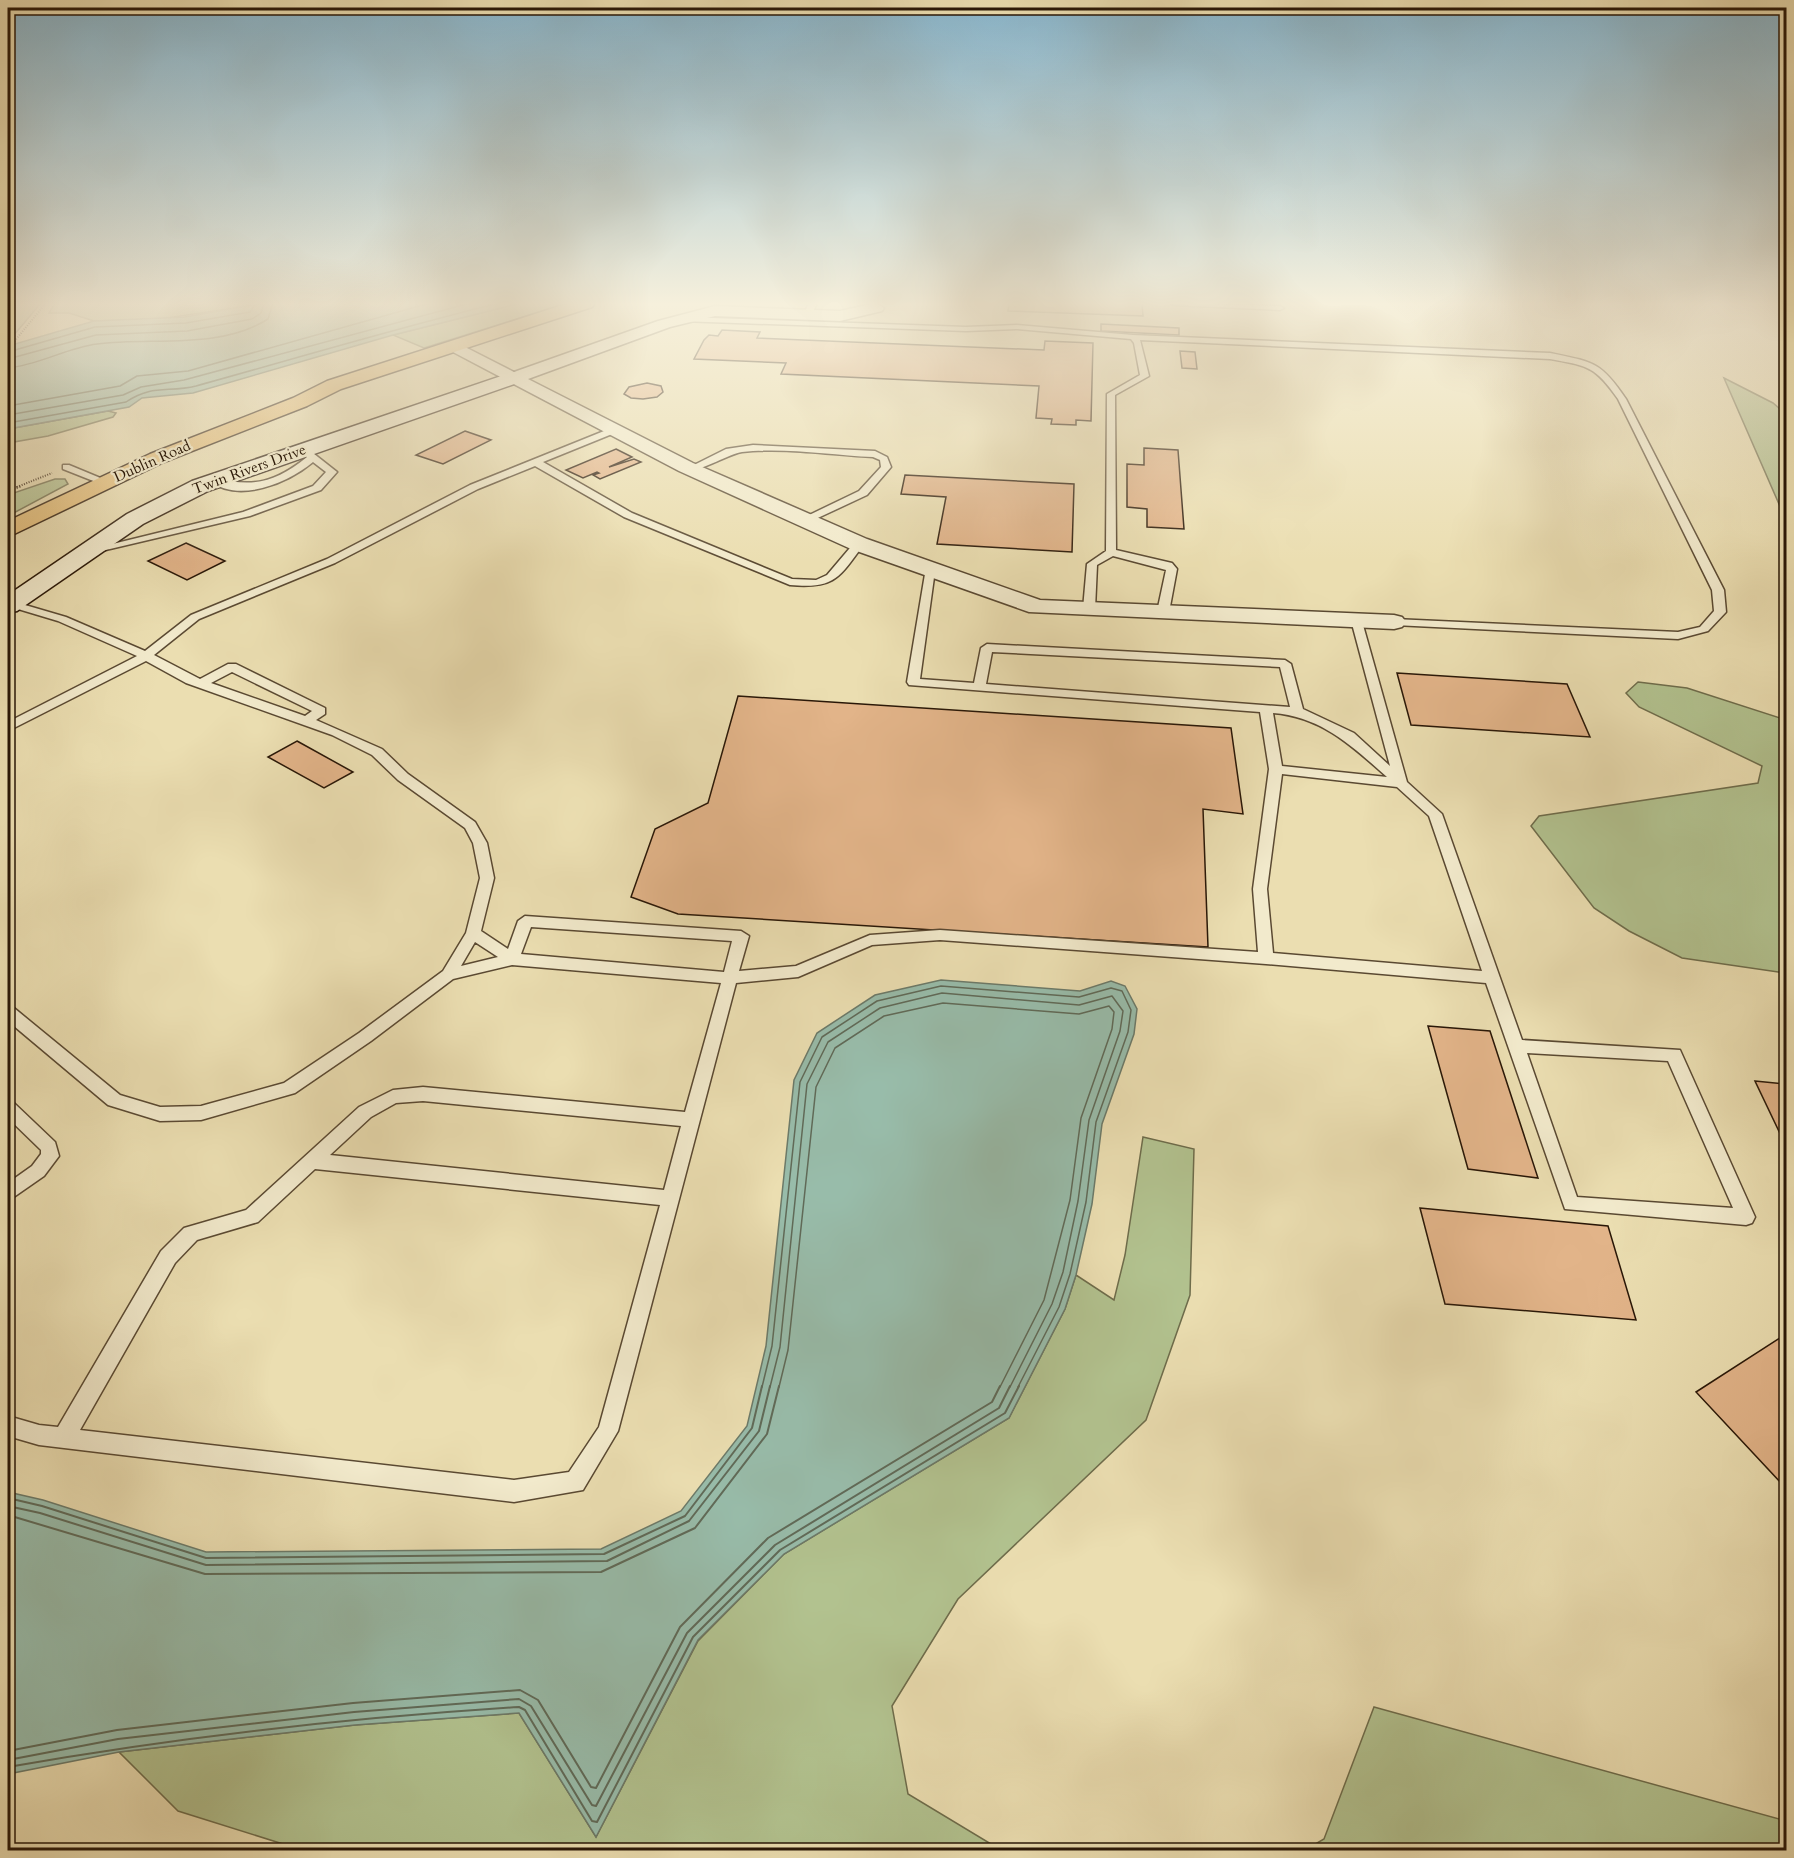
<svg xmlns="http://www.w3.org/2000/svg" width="1794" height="1858" viewBox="0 0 1794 1858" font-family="Cardo,serif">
	<rect width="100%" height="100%" fill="#ebdeb1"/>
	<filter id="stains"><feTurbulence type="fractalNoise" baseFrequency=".00333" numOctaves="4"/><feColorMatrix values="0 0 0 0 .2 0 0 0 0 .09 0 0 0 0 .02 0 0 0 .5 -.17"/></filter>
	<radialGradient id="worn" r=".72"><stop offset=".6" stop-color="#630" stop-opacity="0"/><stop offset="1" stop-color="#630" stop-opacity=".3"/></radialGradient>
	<!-- green -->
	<path fill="#b2c28f" stroke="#6e6c4b" stroke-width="1.5" d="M8,303H41L8,342Z
		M55,303H265L161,319L94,321L69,313H49Z
		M521,303H568L424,348L393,335Z
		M1724,378L1773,403L1786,414V520Z
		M108,411L116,413L113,417L48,436L8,443V429Z
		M55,479H65L68,484L8,516V492L11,494Z
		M1638,682L1687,688L1786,720V973L1682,958L1629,931L1594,908L1531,826L1539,816L1758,783L1762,766L1639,707L1626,693Z
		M1143,1137L1194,1149L1190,1295L1146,1420L958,1599L892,1706L908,1794L1001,1850H302L178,1811L119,1752L355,1725L519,1713L596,1837L698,1641L784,1554L1009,1418L1065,1309L1076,1275L1114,1300L1125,1255Z
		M1374,1707L1786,1821V1850H1305L1324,1839Z"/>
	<!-- water -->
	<path fill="#98bcaa" stroke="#6c7a69" stroke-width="1.5" d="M265,303H521L393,335L193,393L142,398L129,407L8,429V346L94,321L185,317Z
		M941,980L1080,991L1111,981L1125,986L1137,1009L1134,1034L1102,1124L1092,1204L1076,1275L1065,1309L1009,1418L784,1554L698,1640L596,1837L519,1713L355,1725L119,1752L8,1774V1492L43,1500L206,1552L601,1549L681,1511L747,1426L766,1346L794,1080L817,1033L875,995Z"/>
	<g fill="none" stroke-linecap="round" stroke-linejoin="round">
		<!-- shore-far1 -->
		<path stroke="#606a58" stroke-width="1.5" d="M8,352L95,327L186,323L250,312L256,303
			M8,359L96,335L187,331L252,319L261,313L264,303
			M8,368C39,365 66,348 97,344C152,337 219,350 268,319L273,303
			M8,406L120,386L137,376L188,371L430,303
			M8,415L123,395L141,387L184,380L470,303
			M8,423L126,402C152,384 168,393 196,386C297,358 397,328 499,303
			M762,1387L772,1346L800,1082L822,1037L877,1001L941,986L1079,997L1111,988L1122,991L1131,1010L1128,1032L1096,1122L1086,1202L1070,1274L1059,1307L1018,1387
			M770,1387L780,1347L807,1084L828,1042L880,1008L942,993L1079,1005L1112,996L1123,1011L1120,1031L1089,1120L1078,1201L1063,1272L1052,1304L1010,1387
			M779,1387L788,1350L816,1087L835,1048L884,1016L943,1003L1079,1014L1109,1006L1114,1012L1112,1029L1081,1118L1070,1200L1044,1300L1000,1387"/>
		<!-- shore -->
		<path stroke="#606a58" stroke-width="2" d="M8,1498L42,1506L206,1558L604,1554L685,1516L752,1428L762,1386
			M8,1506L40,1513L206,1565L607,1561L689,1521L759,1431L770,1386
			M8,1515L205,1574L601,1572L695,1528L767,1434L779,1386
			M8,1751L117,1730L353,1703L520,1690L538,1700L591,1787L596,1788L680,1627L768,1538L992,1402L1000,1386
			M8,1760L118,1739L354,1712L519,1699L531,1706L592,1805L596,1806L687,1633L775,1545L999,1408L1010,1386
			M8,1767C177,1737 347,1718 519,1707L525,1710L592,1821L597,1822L693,1637L780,1550L1005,1413L1019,1386"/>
	</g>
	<!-- building -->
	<path fill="#e2b489" stroke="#291707" stroke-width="1.5" d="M1009,303H1142L1143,316L1008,311Z
		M1101,324L1179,328V335L1101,331Z
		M722,330L760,332L757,338L1044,350L1045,341L1093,343L1091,421L1076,420V425L1051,424L1052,419L1036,418L1039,386L781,374L786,363L694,359L704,340L709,335L718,336Z
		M1180,351L1195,352L1197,369L1182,368Z
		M647,383L661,386L663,392L657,397L643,399L631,398L624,394L629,387Z
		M465,431L491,440L443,464L416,455Z
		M1144,448L1178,450L1184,529L1147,527V509L1127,507V464L1144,465Z
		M616,449L632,457L609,467L634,459L641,462L600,479L593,475L599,473L597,472L583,478L566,470Z
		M905,475L1074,484L1072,552L937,544L946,497L901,494Z
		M186,543L225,561L187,580L148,561Z
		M1397,673L1567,684L1590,737L1411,725Z
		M738,696L1231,728L1243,814L1203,809L1208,947L678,914L631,897L655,829L708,803Z
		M297,741L353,772L324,788L268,757Z
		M1428,1026L1490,1031L1538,1178L1468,1169Z
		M1755,1081L1786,1084V1146Z
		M1420,1208L1608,1226L1636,1320L1445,1304Z
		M1786,1334V1479L1781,1483L1696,1392Z"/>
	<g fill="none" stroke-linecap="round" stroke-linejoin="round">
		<defs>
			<path id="lane" d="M809,303H817L811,316L807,318L803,316Z
				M1170,303L1280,306L1284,308L1280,310L1174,305Z
				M683,317L966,327L1017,325L1133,335L1550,353C1594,362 1601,362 1626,399L1724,590L1726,612L1708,631L1678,639L1394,625L1388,622L1394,619L1678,632L1700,627L1714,611L1712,590L1618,399C1595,366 1588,366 1550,359L1140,340L1149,376L1115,395L1116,550L1172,563L1177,569L1169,612L1163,615L1157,612L1166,570L1113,556L1097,565L1095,609L1089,612L1083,609L1087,564L1106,551L1107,394L1140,375L1134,343L1131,339L1017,329L966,331L680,321L679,319Z
				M614,427L619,430L617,432L543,462L632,513L792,579L816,580L827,575L855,542L864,544C839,578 835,589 790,585L624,517L535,466L478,489L335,563L199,619L154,655L200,679L228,664H236L325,708V714L316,720L382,749L408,774L475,822L487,843L494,878L481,931L508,949L518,921L525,916L741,931L749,936L739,971L796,966L870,935L940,930L1258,952L1253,889L1269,769L1260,712L909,685L907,682L926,568L935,570L920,679L974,683L981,648L987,644L1285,660L1291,664L1303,709L1354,733L1390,766L1351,620L1353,618H1361L1407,782L1442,814L1522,1040L1680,1050L1755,1217L1752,1223L1746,1225L1565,1209L1486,983L1266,964L940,940L872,945L798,977L736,983L618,1431L583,1490L514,1502L39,1445L8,1436V1416L39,1425L58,1427L161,1251L184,1228L246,1210L359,1107L393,1090L423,1087L685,1112L721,983L512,965L453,979L371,1041L295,1093L201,1120L160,1121L108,1105L8,1021V1006L14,1008L120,1095L160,1107L201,1106L284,1083L359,1033L443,971L466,933L480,878L473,843L465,828L398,780L372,755L332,735L186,683L146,661L8,731V722L137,656L58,621L8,606V600L66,617L145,651L191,615L327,559L470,485ZM992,652L1280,667L1290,707L986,684ZM232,672L312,711L305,716L211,683ZM1273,713C1322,717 1352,746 1387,777L1282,766ZM1282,774L1397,787L1429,816L1482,971L1273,953L1267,889ZM531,927L732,941L724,972L521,954ZM475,942L498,957L461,966ZM1527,1053L1668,1061L1733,1208L1577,1197ZM423,1101L681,1126L664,1190L330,1155L371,1117L396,1103ZM315,1169L660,1205L599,1427L569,1472L514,1480L80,1430L175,1263L197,1240L258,1222Z
				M753,445L875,451L887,457L891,467L867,495L807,523L802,520L803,518L859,491L881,467L880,460L873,457C831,455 783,447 742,452C728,454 695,475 686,469L726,449Z
				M304,446L337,472L321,490L250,516L93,553L88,550L243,512L313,486L326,472L313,462C289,482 240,504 210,481L215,478C254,488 276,482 307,457L299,449Z
				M63,465H69L110,482L101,484L63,469Z
				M8,1101L14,1103L55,1142L59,1156L44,1176L8,1201V1183L32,1166L41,1154V1150L8,1118Z"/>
			<path id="street" d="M876,303L884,308L882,311L840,321L715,316L670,327L528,379L693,463L867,539L1040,600L1394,615L1402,617L1406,622L1402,627L1394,629L1029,612L851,549L679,471L453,352L461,347L467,348L514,372L658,321L715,306L840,311Z"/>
			<path id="secondary" d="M513,372L520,374L523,378L520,382L208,491L143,524L17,611L8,613V595L127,514L192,481Z"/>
			<path id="primary" d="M569,303H595L592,307L341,389L307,406L164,462L8,537V521L150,454L293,398L327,381Z"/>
		</defs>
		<!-- lane casing -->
		<use href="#lane" stroke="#5a4932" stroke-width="3"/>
		<!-- street casing -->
		<use href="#street" stroke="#5a4932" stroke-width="3"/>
		<!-- secondary casing -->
		<use href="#secondary" stroke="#291707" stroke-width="3"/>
		<!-- primary casing -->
		<use href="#primary" stroke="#291707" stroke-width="3"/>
		<!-- path-far1 -->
		<path stroke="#291707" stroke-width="2" stroke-dasharray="1 1.5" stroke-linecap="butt" d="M8,349L46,303
			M17,487L52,473"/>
		<!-- path -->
		<path stroke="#291707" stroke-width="3" stroke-dasharray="1 2" stroke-linecap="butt" d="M8,491L21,486"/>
		<!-- lane -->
		<use href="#lane" fill="#f2eacc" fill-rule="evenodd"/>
		<!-- street -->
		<use href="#street" fill="#f2eacc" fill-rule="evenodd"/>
		<!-- secondary -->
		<use href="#secondary" fill="#f2eacc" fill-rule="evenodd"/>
		<!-- primary -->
		<use href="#primary" fill="#e6bf78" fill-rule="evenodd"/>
	</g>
	<!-- sky -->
	<linearGradient id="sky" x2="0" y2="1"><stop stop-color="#88b7cf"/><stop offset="0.54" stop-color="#f6f0dc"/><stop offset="1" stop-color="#f6f0dc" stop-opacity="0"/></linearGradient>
	<rect width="1794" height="563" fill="url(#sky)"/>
	<g text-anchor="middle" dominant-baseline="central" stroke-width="4.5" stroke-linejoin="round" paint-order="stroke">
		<!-- far-street labels -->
		<g font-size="15" fill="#291707" stroke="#f2eacc">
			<text transform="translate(152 461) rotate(-24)">Dublin Road</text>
			<text transform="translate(249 469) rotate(-20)">Twin Rivers Drive</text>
		</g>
	</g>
	<!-- margin -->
	<rect width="1794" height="1858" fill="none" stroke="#ebdeb1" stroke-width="30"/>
	<rect x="9" y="9" width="1776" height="1840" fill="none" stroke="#291707" stroke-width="3"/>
	<rect x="15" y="15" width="1764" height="1828" fill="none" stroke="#291707" stroke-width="1.5"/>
	<rect width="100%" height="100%" filter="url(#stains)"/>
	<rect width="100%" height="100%" fill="url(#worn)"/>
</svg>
